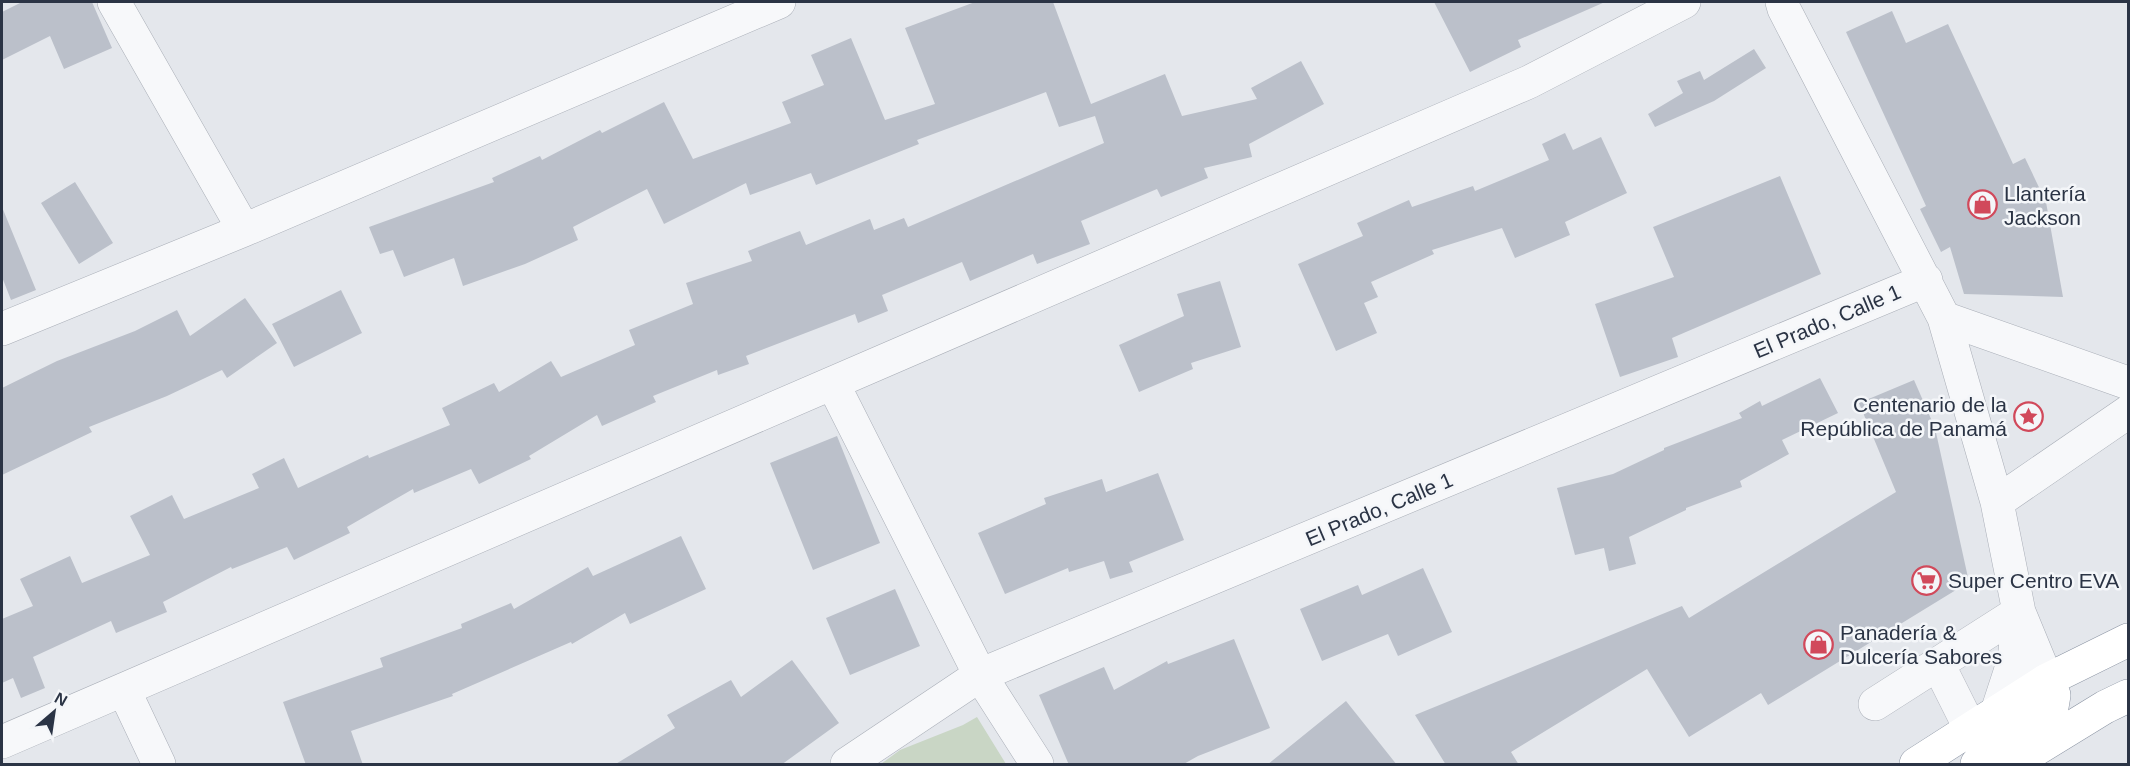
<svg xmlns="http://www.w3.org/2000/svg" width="2130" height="766" viewBox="0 0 2130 766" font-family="Arial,sans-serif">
	<rect width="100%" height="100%" fill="#e4e7ec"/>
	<!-- green -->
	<path fill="#c9d6c5" d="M977,717L1006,764H881L900,750L963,725Z"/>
	<!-- building -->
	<path fill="#bbc0ca" d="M22,2H92L112,48L64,69L50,36L2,60V12Z
		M975,2H1053L1091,104L1165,74L1182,116L1257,99L1251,88L1301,61L1324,104L1249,144L1252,157L1204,168L1208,178L1161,197L1157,189L1081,221L1090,244L1037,264L1033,254L970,281L962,262L882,295L888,311L858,323L855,314L746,356L749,364L718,375L717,370L653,396L656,402L602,426L597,415L529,456L531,459L479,484L471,469L414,493L413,489L347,527L350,533L294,560L287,547L232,569L231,567L163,602L167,612L116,633L111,621L33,657L45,688L21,698L13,678L2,683V619L33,606L20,579L70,556L82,583L150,555L130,516L172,495L184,519L259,488L252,474L284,458L298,488L368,455L369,458L450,425L442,408L494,383L499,392L551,361L561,377L635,345L629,330L693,304L686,283L752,261L748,251L800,231L806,245L870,219L874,230L904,218L908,227L1104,143L1095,116L1059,127L1046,92L917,140L919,144L816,185L811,173L750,195L746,183L664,224L647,189L573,227L578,240L525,264L463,286L454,258L404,277L393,250L380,254L369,227L494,182L492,178L540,156L542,160L600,130L602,133L664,102L693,159L791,123L782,102L824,85L811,55L851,38L885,120L935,104L905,28Z
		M1434,2H1605L1518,40L1521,47L1470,72Z
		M1892,11L1906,43L1948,24L2013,164L2025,158L2046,202L2063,297L1964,294L1950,247L1941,252L1920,209L1926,206L1846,32Z
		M1754,49L1766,68L1714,101L1655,127L1648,114L1683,93L1677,81L1700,71L1704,80Z
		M1565,133L1573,150L1601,137L1627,193L1565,222L1570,235L1515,258L1502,228L1432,250L1434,254L1371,282L1378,297L1364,303L1377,333L1336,351L1298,264L1363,236L1357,223L1409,200L1412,207L1473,186L1475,191L1549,160L1542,144Z
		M1780,176L1821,274L1672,338L1678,357L1620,377L1595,304L1674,277L1653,227Z
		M75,182L113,243L79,264L41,203Z
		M2,207L36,290L11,300L2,277Z
		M1220,281L1241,347L1191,363L1193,369L1139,392L1119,345L1184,316L1177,294Z
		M341,290L362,333L294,367L272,324Z
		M245,298L277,343L227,378L222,370L167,396L89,427L92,432L2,475V388L57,361L135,331L177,310L190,336Z
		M1820,378L1838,413L1782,440L1789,454L1740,481L1742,487L1686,508V510L1629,537L1636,564L1609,571L1604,548L1575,555L1557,488L1613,474L1664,450V448L1742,418L1739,413L1760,401L1762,406Z
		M1914,380L1935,428L1969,582L1768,705L1761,693L1689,737L1647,669L1511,752L1519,765H1446L1415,715L1682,606L1689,618L1896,492L1859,403Z
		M837,436L880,543L813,570L770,463Z
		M1158,473L1184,540L1129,562L1133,572L1110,579L1104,561L1069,572L1068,568L1005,594L978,533L1046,504L1044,498L1102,479L1106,492Z
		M681,536L706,589L630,624L625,613L572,644L571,642L452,694L453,696L351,731L363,765H306L283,702L383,667L380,658L462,628L461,624L511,603L514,609L588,567L593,576Z
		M1423,568L1452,632L1398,656L1388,634L1322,661L1300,609L1358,585L1362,595Z
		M895,589L920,646L850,675L826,618Z
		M1234,639L1270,728L1198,756L1182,765H1069L1039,695L1104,667L1114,690L1167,661L1168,664Z
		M792,660L839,723L781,765H614L675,728L667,715L731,680L741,697Z
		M1346,701L1397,765H1267Z"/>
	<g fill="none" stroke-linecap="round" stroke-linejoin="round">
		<defs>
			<path id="minor" d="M114,2L244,230
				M1782,2L1784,9L1944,318L1997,502L2019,612L2047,680
				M1944,318L2128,383
				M2,329L244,230L779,2
				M833,384L980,675L1037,764
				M1997,502L2128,412
				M1938,664L1971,730
				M124,690L159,764
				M1875,704L2019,612
				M1997,712L2014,660L2019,614
				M2,742L1529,82L1684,2
				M847,764L980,675L1926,280"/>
			<path id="highway" d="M1916,764L2047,680L2128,640
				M1977,764L2002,741L2052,707L2054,695L2047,680
				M2012,764L2105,707L2128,696"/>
		</defs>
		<!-- minor casing -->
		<use href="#minor" stroke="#a9aeb7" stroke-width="34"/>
		<!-- highway casing -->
		<use href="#highway" stroke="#8b94a3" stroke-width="34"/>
		<!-- minor -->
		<use href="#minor" stroke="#f7f8fa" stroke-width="33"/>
		<!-- highway -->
		<use href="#highway" stroke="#fff" stroke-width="33"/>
	</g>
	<!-- icons -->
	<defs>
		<symbol id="shop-ring" viewBox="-11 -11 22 22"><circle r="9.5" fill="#f4f6f9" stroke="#d1495b" stroke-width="1.5"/><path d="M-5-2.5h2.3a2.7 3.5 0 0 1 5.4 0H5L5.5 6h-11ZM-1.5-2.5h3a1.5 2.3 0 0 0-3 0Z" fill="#d1495b"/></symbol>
		<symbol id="sight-ring" viewBox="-11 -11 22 22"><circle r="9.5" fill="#f4f6f9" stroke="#d1495b" stroke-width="1.5"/><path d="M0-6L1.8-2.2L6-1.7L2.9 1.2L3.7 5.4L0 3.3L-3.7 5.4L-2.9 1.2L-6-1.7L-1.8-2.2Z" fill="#d1495b"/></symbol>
		<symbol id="supermarket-ring" viewBox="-11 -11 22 22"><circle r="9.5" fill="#f4f6f9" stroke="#d1495b" stroke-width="1.5"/><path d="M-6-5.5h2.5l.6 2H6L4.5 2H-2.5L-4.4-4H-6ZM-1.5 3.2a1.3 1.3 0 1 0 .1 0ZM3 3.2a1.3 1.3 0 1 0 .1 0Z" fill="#d1495b"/></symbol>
	</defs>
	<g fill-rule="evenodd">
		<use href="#shop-ring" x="1966" y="188" width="33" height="33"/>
		<use href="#sight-ring" x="2012" y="400" width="33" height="33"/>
		<use href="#supermarket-ring" x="1910" y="564" width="33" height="33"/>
		<use href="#shop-ring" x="1802" y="628" width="33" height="33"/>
	</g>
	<g text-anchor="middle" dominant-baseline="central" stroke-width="5" stroke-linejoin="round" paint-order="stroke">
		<!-- poi labels -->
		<g font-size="21" fill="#2b3445" stroke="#f4f6f9" text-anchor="start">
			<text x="2004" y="193">Llantería<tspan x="2004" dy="24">Jackson</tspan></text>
			<text x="2007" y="404" text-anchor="end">Centenario de la<tspan x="2007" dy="24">República de Panamá</tspan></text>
			<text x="1948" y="580">Super Centro EVA</text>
			<text x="1840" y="632">Panadería &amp;<tspan x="1840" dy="24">Dulcería Sabores</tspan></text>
		</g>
		<!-- street labels -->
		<g font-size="21" fill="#2b3445" stroke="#f4f6f9">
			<text transform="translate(1827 321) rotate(-23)">El Prado, Calle 1</text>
			<text transform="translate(1379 509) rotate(-23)">El Prado, Calle 1</text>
		</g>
	</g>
	<!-- border -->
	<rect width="2130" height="766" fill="none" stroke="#2b3445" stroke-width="6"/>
	<!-- north arrow -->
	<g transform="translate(54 712) rotate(29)" stroke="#f4f6f9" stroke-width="4.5" paint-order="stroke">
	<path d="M0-4.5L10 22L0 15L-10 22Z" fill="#2b3445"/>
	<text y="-9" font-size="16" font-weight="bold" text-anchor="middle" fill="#2b3445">N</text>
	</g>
</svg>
